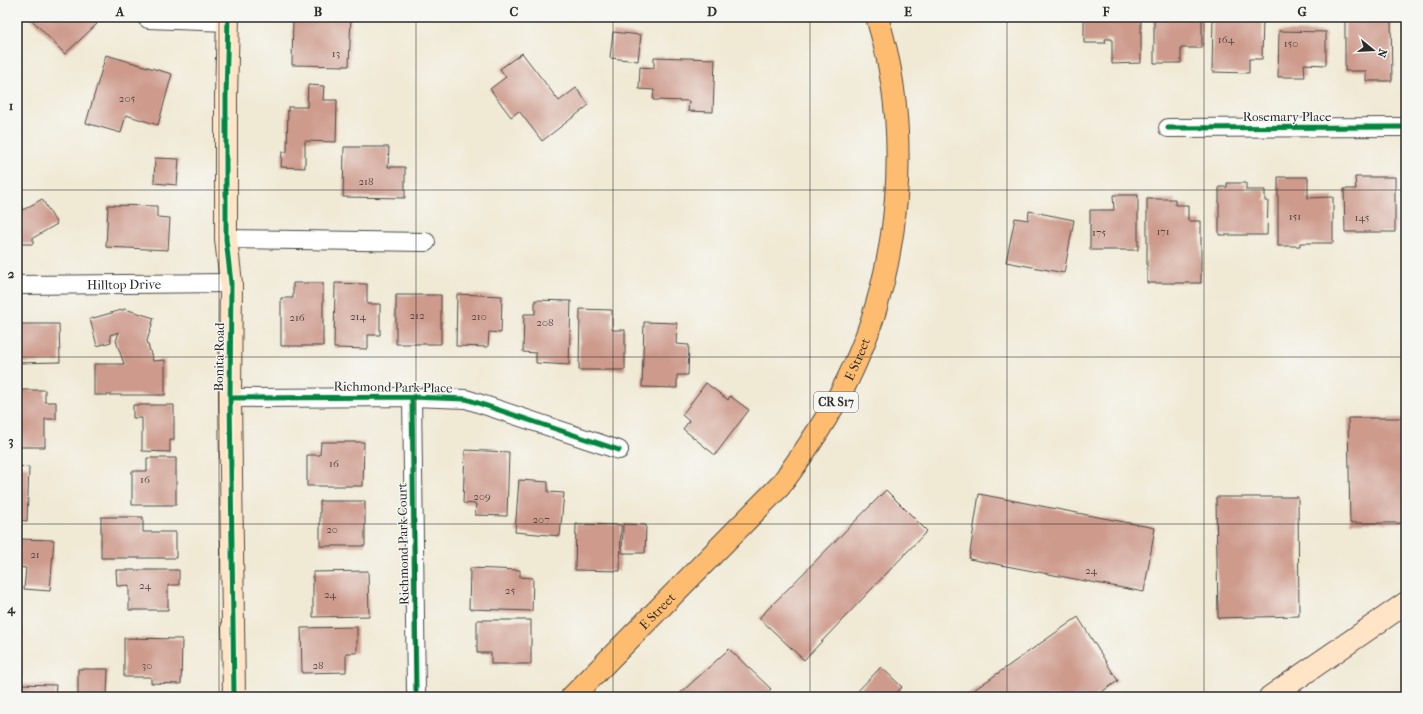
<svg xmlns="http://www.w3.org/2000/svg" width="1423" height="714" viewBox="0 0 1423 714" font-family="'IM FELL French Canon',serif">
	<rect width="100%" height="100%" fill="#f6f6f2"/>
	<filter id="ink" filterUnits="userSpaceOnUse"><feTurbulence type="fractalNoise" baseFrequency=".025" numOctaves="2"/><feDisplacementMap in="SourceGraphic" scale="8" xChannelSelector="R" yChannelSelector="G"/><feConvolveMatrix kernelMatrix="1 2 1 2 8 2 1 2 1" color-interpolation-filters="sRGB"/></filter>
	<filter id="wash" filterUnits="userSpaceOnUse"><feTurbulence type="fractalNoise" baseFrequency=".012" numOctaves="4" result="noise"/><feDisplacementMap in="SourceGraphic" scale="16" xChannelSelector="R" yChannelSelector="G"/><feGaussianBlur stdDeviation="0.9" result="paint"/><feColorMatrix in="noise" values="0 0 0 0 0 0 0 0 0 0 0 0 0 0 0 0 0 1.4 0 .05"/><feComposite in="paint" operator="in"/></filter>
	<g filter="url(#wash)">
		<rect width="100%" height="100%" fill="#f0e9d4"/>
		<g id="blocks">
			<!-- building -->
			<path fill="#cd9a8b" d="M29,17H90L97,24L65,54Z
				M293,17H351L349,66L292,65Z
				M1084,17H1141V63L1112,64V39H1105L1106,43H1084Z
				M1154,17H1202V48H1181V63H1154Z
				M1213,17H1263L1262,59H1249V73L1212,72Z
				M1345,17H1391L1392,81H1366V71H1345Z
				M1279,31L1326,32V65L1304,64L1305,77H1278Z
				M613,32L641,35L638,61L610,58Z
				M522,53L559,101L576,88L589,105L542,141L519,111L511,117L490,89L506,77L500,69Z
				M106,55L172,74L158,125L126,115L121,133L86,123Z
				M654,57L715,59L713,112L688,111L689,101L653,100L654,90L639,89L640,67L654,68Z
				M308,85L324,86L323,100H337L336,142L305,141V168L281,167L282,152H287L288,107H307Z
				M344,147H389L388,167H405V198L343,197Z
				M155,158L179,159L177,185L154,183Z
				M1278,177H1308V198L1333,197V243H1300V246H1278Z
				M1355,177H1395V232H1345L1344,189H1356Z
				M1227,183H1246V190H1265V201H1268L1267,235H1219V187H1227Z
				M1113,195H1138V250H1090V210H1114Z
				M42,199L57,224L33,238V244H17V207L21,205L23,210Z
				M1147,199H1175V205H1188V221H1201V283H1147Z
				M108,205L157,206V217L170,218L168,250L106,247Z
				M1029,211L1074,220L1064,273L1006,262L1015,218L1028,220Z
				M293,283H323V346H281V298H293Z
				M335,283L367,284V304H380V335H368V349L334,348Z
				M457,294L502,296L501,333L489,332L488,347L456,346Z
				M396,295H441V344H396Z
				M535,300L571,301L569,365L536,363V353L523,352L524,314H535Z
				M125,309L154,318L147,341L153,361L165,360V395H94V364H124L116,341L119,332L110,335L111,342L97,346L90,319Z
				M580,309L612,310V330H625V370H579Z
				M644,322L677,323L676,344L689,345L688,375H677V388L642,387Z
				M17,324H59L60,362L17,363Z
				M706,383L728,400L730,396L749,410L715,455L683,429L689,421L682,415Z
				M17,390H45V402H56V419H45V447H17Z
				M133,405H174V440H170V452L142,451V418H133Z
				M1348,418H1406V523H1350Z
				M321,442H364L363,486H307V455H320Z
				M465,450L509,452L507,516L475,515L476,504L463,503Z
				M147,458H176V505H132V471H147Z
				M17,466L29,467L27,521L17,520Z
				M519,480L548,482V492L564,493L560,536L515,532Z
				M886,490L927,531L804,660L759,618Z
				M979,494L1155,528L1144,592L969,559Z
				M1216,497H1298L1299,616L1218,618Z
				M320,501H365V546H320Z
				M101,517H143V532H176V558H101Z
				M576,524L621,525L620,571L575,570Z
				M623,524L646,525L645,553H622Z
				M17,539L54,540L50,591L24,589L26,568L17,567Z
				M470,568L520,570V577L533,578L532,611L469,609Z
				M116,570H179V585H168V610H129V585L117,586Z
				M368,571L369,616L313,617V572Z
				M1078,617L1118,681L1094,697H964Z
				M477,620H531V664H491V653H477Z
				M17,624H21L22,675H17Z
				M357,627V653H346V672L302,673L301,628Z
				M124,638L182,639L181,684L151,683V677H124Z
				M729,649L771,689L763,697H676Z
				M881,667L902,687L893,697H852Z
				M78,669H108L107,697H78Z
				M17,684L56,685L55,697H17Z"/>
		</g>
	</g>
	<g filter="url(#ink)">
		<use href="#blocks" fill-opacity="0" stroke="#494844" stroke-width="1"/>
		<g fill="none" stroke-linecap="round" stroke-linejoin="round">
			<defs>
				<g id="street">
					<path d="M146,17L148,19L228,22"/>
					<path d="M1168,128L1406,127"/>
					<path d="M226,239L426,242"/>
					<path id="s1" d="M17,285L231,283"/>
					<path d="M412,397L416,691"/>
					<path d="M230,398L412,397L466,399L619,450"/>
				</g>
				<path id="secondary" d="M228,17L226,97V239L231,283L230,398L234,697
					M1270,697L1406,603"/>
				<g id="primary">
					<path id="s2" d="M572,697L780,486C805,452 828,418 847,381C901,272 913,133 877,17"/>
				</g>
			</defs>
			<!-- street casing -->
			<use href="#street" stroke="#494844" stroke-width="20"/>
			<!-- secondary casing -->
			<use href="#secondary" stroke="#494844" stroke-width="24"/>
			<!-- primary casing -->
			<use href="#primary" stroke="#494844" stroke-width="24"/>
			<!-- street -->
			<use href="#street" stroke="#fff" stroke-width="18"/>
			<!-- secondary -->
			<use href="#secondary" stroke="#ffe4c6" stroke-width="22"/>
			<!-- primary -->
			<use href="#primary" stroke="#febc70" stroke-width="22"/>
			<defs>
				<path id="cycleway" d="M228,17L226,97V239L231,283L230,398L234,697
					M1168,128L1406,127
					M412,397L416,691
					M230,398L412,397L466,399L619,450"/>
			</defs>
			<!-- cycleway casing -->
			<use href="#cycleway" stroke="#f6f6f2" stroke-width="8"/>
			<!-- cycleway -->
			<use href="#cycleway" stroke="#00873e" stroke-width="5"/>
		</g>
	</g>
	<!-- grid -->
	<path fill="none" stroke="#2b2b2b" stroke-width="1" stroke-opacity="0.55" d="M219,17V697M416,17V697M613,17V697M810,17V697M1007,17V697M1204,17V697M17,190H1406M17,357H1406M17,524H1406"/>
	<g text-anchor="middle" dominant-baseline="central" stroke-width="3" stroke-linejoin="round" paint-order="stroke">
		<!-- number labels -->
		<g font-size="11" fill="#544743">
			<text x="1226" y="39">164</text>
			<text x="1291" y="43">150</text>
			<text x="336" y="53">13</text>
			<text x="127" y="98">205</text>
			<text x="366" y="181">218</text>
			<text x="1295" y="216">151</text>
			<text x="1362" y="217">145</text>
			<text x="1163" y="231">171</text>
			<text x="1099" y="232">175</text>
			<text x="417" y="315">212</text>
			<text x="358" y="316">214</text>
			<text x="479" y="316">210</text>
			<text x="297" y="317">216</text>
			<text x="545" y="322">208</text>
			<text x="334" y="463">16</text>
			<text x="145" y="479">16</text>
			<text x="482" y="496">209</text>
			<text x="541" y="519">207</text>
			<text x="332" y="529">20</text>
			<text x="35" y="554">21</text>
			<text x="1091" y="570">24</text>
			<text x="145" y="585">24</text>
			<text x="510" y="590">25</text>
			<text x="330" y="594">24</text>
			<text x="147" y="665">30</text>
			<text x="318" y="665">28</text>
		</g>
		<!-- shield labels -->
		<rect fill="#f6f6f2" stroke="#686867" stroke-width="1" x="814" y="392" width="44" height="20" rx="3"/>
		<g font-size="12" font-weight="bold" fill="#2b2b2b">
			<text x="836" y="402">CR S17</text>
		</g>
		<!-- street labels -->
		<g font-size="13" fill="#2b2b2b" stroke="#f6f6f2">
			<text x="1287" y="116">Rosemary Place</text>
			<text stroke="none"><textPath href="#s1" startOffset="107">Hilltop Drive</textPath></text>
			<text transform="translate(219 357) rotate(-89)">Bonita Road</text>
			<text stroke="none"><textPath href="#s2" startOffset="445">E Street</textPath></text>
			<text transform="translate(393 387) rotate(1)">Richmond Park Place</text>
			<text transform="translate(403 544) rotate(-91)">Richmond Park Court</text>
			<text stroke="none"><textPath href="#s2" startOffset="121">E Street</textPath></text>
		</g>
	</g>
	<!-- margin -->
	<rect width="1423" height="714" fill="none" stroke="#f6f6f2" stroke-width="44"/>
	<!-- north arrow -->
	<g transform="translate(1373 50) rotate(108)" stroke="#f6f6f2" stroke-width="3" paint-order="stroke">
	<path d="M0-3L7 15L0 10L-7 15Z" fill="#2b2b2b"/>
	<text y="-6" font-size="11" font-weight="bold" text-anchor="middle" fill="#2b2b2b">N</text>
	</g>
	<rect x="22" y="22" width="1379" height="670" fill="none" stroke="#2b2b2b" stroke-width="1.5"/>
	<g font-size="13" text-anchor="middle" font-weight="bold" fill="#2b2b2b">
		<text x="120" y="16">A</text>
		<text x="318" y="16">B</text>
		<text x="514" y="16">C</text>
		<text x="712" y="16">D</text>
		<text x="908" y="16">E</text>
		<text x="1106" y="16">F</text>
		<text x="1302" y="16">G</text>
		<text x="11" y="110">1</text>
		<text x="11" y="278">2</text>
		<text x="11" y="445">3</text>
		<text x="11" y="613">4</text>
	</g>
</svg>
